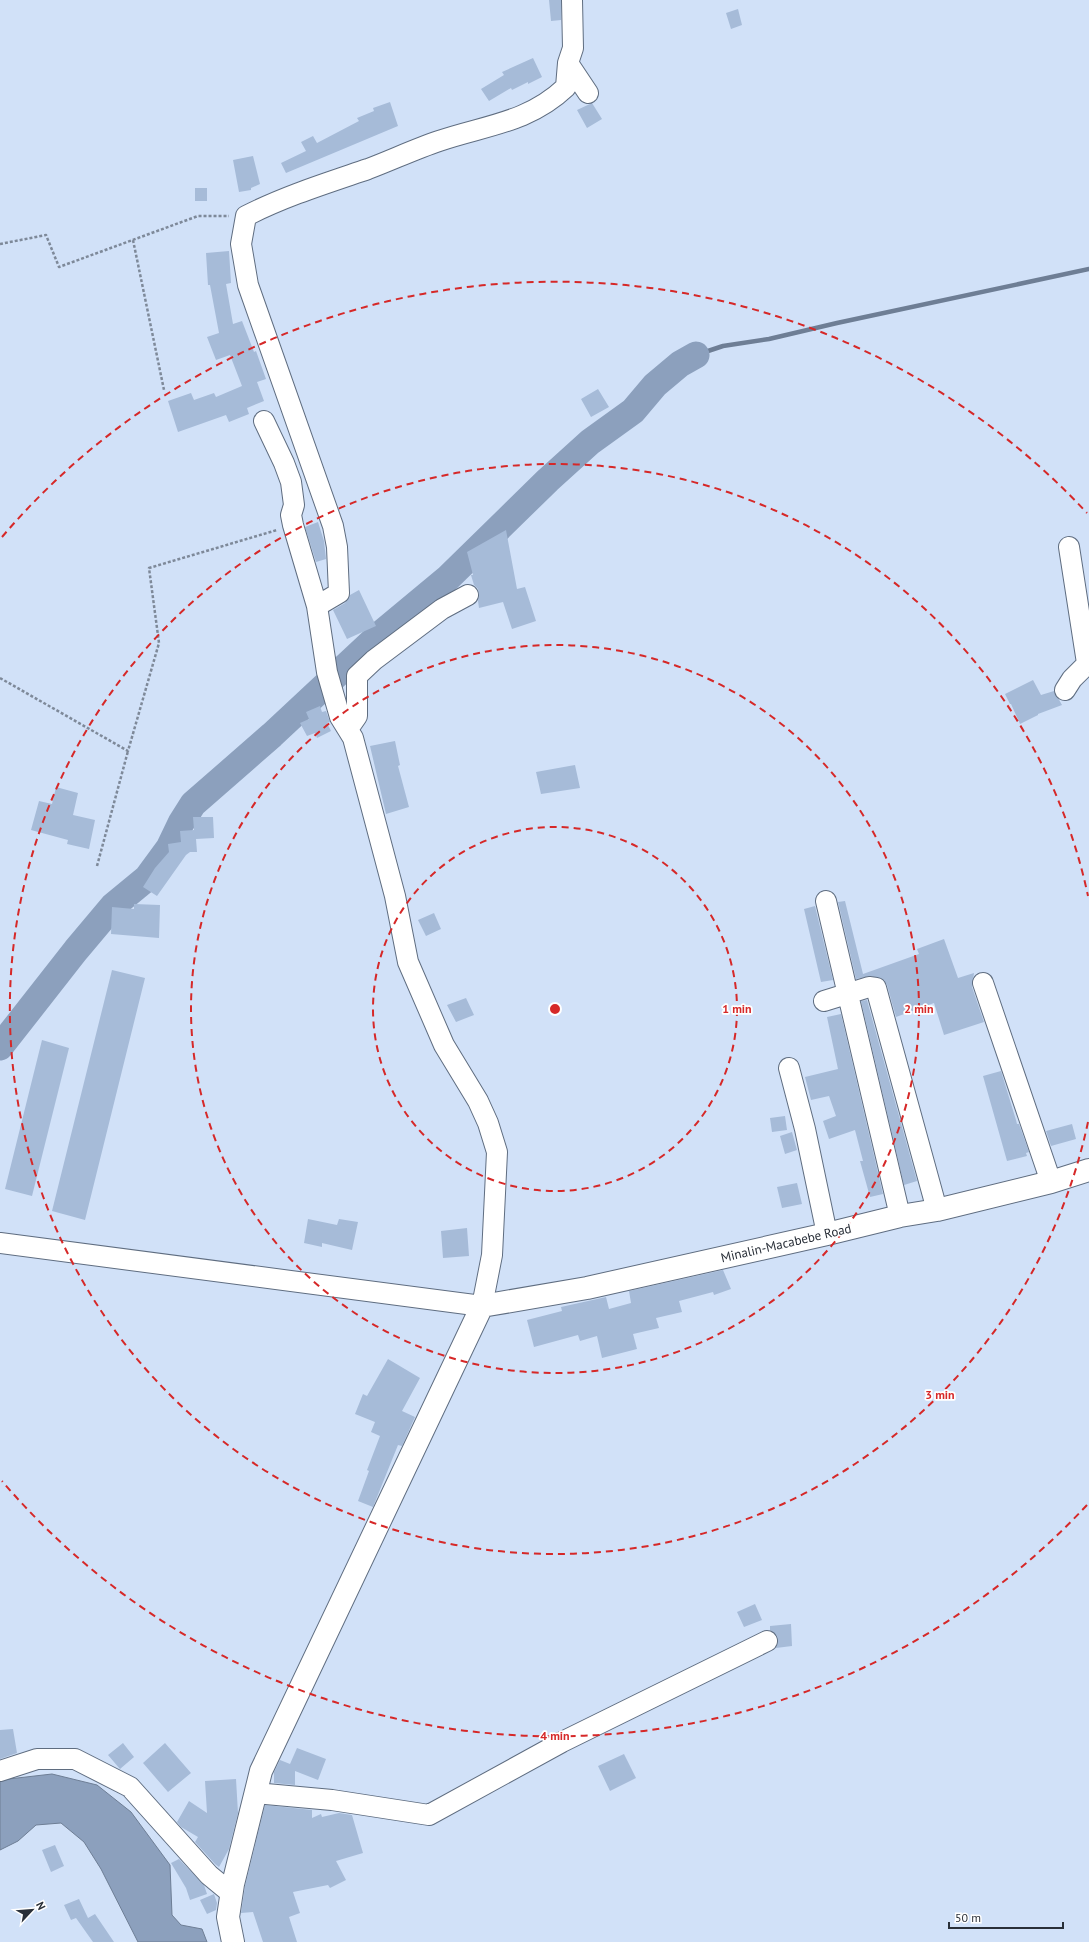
<svg xmlns="http://www.w3.org/2000/svg" width="1089" height="1942" viewBox="0 0 1089 1942" font-family="'PT Sans',sans-serif">
	<rect width="100%" height="100%" fill="#d1e1f8"/>
	<!-- water -->
	<path fill="#8ca0bd" stroke="#6e7e95" d="M52,1774L97,1785L131,1812L170,1865L172,1915L181,1925L202,1929L207,1942H138L101,1869L84,1842L61,1823L36,1825L18,1841L0,1850V1780Z"/>
	<g fill="none" stroke-linecap="round" stroke-linejoin="round">
		<!-- stream -->
		<path stroke="#6e7e95" stroke-width="4.5" d="M696,355L723,346L769,339L837,323L1089,269"/>
		<!-- river -->
		<path stroke="#8ca0bd" stroke-width="27" d="M0,1047L76,950L113,906L147,878L169,848L181,823L193,804L272,735L377,637L448,578L548,480L590,442L633,411L655,385L680,364L696,355"/>
	</g>
	<!-- building -->
	<path fill="#a6bbd8" d="M549,0H561V20L551,21Z
		M738,9L742,25L731,29L726,13Z
		M533,58L542,77L528,84V82L512,90L511,88L489,101L481,89L504,75L502,72Z
		M390,102L398,126L286,173L281,163L306,151L301,142L313,136L317,143L359,121L357,118L374,111L373,108Z
		M592,103L602,119L587,128L577,110Z
		M253,156L260,184L251,188V190L239,192L233,160Z
		M195,188H207V201H195Z
		M229,251L231,283L226,284L233,324L242,321L254,352L256,351L266,379L257,382L264,401L247,408L249,414L229,422L226,415L178,432L168,401L191,393L194,400L214,393L216,397L242,386L230,355L216,360L207,337L219,333L210,285H208L206,253Z
		M598,389L609,407L591,417L581,399Z
		M318,522L324,541L326,559L316,562L305,527Z
		M506,530L517,589L525,587L536,621L512,629L503,602L479,608L478,601L479,595L478,589L474,585L471,575H473L467,552Z
		M359,590L376,626L347,639L333,610L345,603L350,595Z
		M1033,680L1041,695L1054,691L1062,705L1038,714V715L1020,724L1011,704H1010L1005,694Z
		M320,706L322,712L326,711L330,722L327,723L331,731L317,738L315,733L307,736L300,723L309,719L306,712Z
		M395,741L400,765L398,766L409,807L386,814L370,746Z
		M575,765L580,788L541,794L536,772Z
		M56,787L78,793L73,815L95,820L89,849L67,844L68,840L31,830L39,801L52,804Z
		M193,817H213L214,838L196,839L197,852H190L186,855L157,896L143,887L155,868L169,852L168,844L181,842L180,831L194,830Z
		M845,901L863,974L919,954L917,949L944,939L958,978L974,973L972,987L984,1022L944,1035L934,1003L896,1017L887,985L884,980L870,976L856,979L838,902Z
		M134,904L160,905L159,938L111,934L112,907L134,909Z
		M815,906L833,980L821,982L804,909Z
		M434,913L441,929L426,936L418,920Z
		M112,970L145,978L85,1220L52,1211Z
		M466,998L474,1015L456,1022L447,1005Z
		M867,1000L917,1181L904,1185L861,1001Z
		M841,1014L883,1194L870,1197L860,1161H863L855,1130L829,1139L823,1121L836,1116L829,1096L811,1100L805,1077L838,1069L827,1017Z
		M42,1040L69,1048L32,1196L5,1189Z
		M1001,1071L1016,1120L1017,1124H1019L1029,1152L1026,1153L1027,1156L1007,1161L983,1076Z
		M785,1116L787,1130L772,1132L770,1118Z
		M1072,1124L1076,1139L1051,1146L1046,1131Z
		M792,1132L797,1150L785,1154L780,1136Z
		M797,1183L802,1204L782,1208L777,1187Z
		M308,1219L337,1225L339,1219L358,1222L352,1250L322,1243V1247L304,1243Z
		M467,1228L469,1256L443,1258L441,1231Z
		M723,1270L731,1289L714,1295L713,1292L679,1301L682,1312L656,1318L659,1328L633,1334L637,1349L602,1358L597,1336L580,1341L578,1335L534,1347L527,1320L562,1311L561,1307L606,1297L609,1309L631,1303L629,1291Z
		M388,1359L420,1378L402,1411L415,1417L402,1446L398,1445L373,1507L358,1501L369,1471L367,1470L380,1436L371,1432L375,1422L355,1414L363,1394L367,1396Z
		M755,1604L762,1620L744,1627L737,1612Z
		M791,1624L792,1646L776,1648L778,1642L777,1636L770,1630V1626Z
		M13,1729L17,1753L0,1759V1730Z
		M123,1743L134,1757L120,1769L108,1755Z
		M165,1743L191,1773L168,1792L143,1763Z
		M297,1748L326,1759L318,1780L295,1771V1785L274,1783V1772L280,1760L290,1764Z
		M624,1754L636,1778L610,1791L598,1766Z
		M236,1779L238,1813L229,1849L219,1867L215,1864L195,1842L198,1837L181,1827L177,1822L189,1801L207,1813L205,1781Z
		M265,1805L312,1810V1818L321,1814L322,1817L339,1813L352,1815L363,1853L336,1861L346,1880L330,1888L328,1885L293,1892L300,1913L289,1917L297,1942H263L253,1912L241,1913L245,1886Z
		M55,1845L64,1866L51,1872L42,1850Z
		M179,1859L204,1885L207,1894L190,1900L186,1888L171,1863Z
		M214,1894L217,1903L216,1910L207,1914L200,1900Z
		M79,1899L88,1918L95,1914L114,1942H93L76,1918L71,1920L64,1905Z"/>
	<g fill="none" stroke-linecap="round" stroke-linejoin="round">
		<defs>
			<path id="minor" d="M568,63L588,93
				M264,421L284,463L291,482L294,505L291,515L293,525L317,606
				M1069,547L1087,663
				M1065,690L1072,679L1089,662
				M348,729L357,716V676L374,660L442,609L468,595
				M826,901L900,1216
				M983,983L1051,1182
				M824,1001L869,987L876,988L937,1210
				M789,1068L805,1129L827,1234
				M0,1243L482,1306L492,1255L497,1152L488,1123L478,1101L444,1045L408,962L395,896L353,738L340,717L327,672L317,606L339,593L337,547L333,526L248,285L241,244L246,216C285,196 327,183 368,169C392,160 415,149 439,141C486,125 528,123 566,87L568,63L573,48L572,0
				M0,1771L37,1759H75L130,1787L209,1875L232,1894
				M255,1793L332,1800L429,1815L562,1742L767,1641"/>
			<path id="major" d="M233,1942L228,1917L233,1884L261,1771L482,1306L587,1288L827,1234L900,1216L937,1210L1051,1182L1089,1170"/>
		</defs>
		<!-- minor casing -->
		<use href="#minor" stroke="#5f6d80" stroke-width="22"/>
		<!-- major casing -->
		<use href="#major" stroke="#5f6d80" stroke-width="24"/>
		<!-- path -->
		<path stroke="#7e8999" stroke-width="2.5" stroke-dasharray="3 2" stroke-linecap="butt" d="M133,240L164,390
			M0,244L46,235L59,267L198,216H229
			M0,678L128,751L159,643L149,568L277,530
			M97,866L128,751"/>
		<!-- minor -->
		<use href="#minor" stroke="#fff" stroke-width="20"/>
		<!-- major -->
		<use href="#major" stroke="#fff" stroke-width="22"/>
	</g>
	<!-- distance rings -->
	<g fill="none" stroke="#d62828" stroke-width="2" stroke-dasharray="7 5">
		<circle cx="555" cy="1009" r="182"/>
		<circle cx="555" cy="1009" r="364"/>
		<path d="M1088 1122A545 545 0 1 1 1088 896"/>
		<path d="M1087 1505A727 727 0 0 1 2 1481M2 537A727 727 0 0 1 1087 513"/>
	</g>
	<g text-anchor="middle" dominant-baseline="central" stroke-width="3.5" stroke-linejoin="round" paint-order="stroke">
		<!-- street labels -->
		<g font-size="13" fill="#292f38" stroke="#fff">
			<text transform="translate(786 1243) rotate(-13)">Minalin-Macabebe Road</text>
		</g>
	</g>
	<circle cx="555" cy="1009" r="6" fill="#d62828" stroke="#fff" stroke-width="2"/>
	<g font-size="12" text-anchor="middle" font-weight="bold" fill="#d62828" stroke="#fff" stroke-width="3.5" stroke-linejoin="round" paint-order="stroke">
		<text x="737" y="1013">1 min</text>
		<text x="919" y="1013">2 min</text>
		<text x="940" y="1399">3 min</text>
		<text x="555" y="1740">4 min</text>
	</g>
	<!-- north arrow -->
	<g transform="translate(32 1910) rotate(64)" stroke="#ffffff" stroke-width="3" paint-order="stroke">
	<path d="M0-3L7 15L0 10L-7 15Z" fill="#292f38"/>
	<text y="-6" font-size="11" font-weight="bold" text-anchor="middle" fill="#292f38">N</text>
	</g>
	<!-- scale -->
	<path d="M949 1922v6h114v-6" fill="none" stroke="#292f38" stroke-width="2"/>
	<text x="955" y="1922" font-size="12" fill="#292f38" stroke="#ffffff" stroke-width="3" paint-order="stroke">50 m</text>
</svg>
